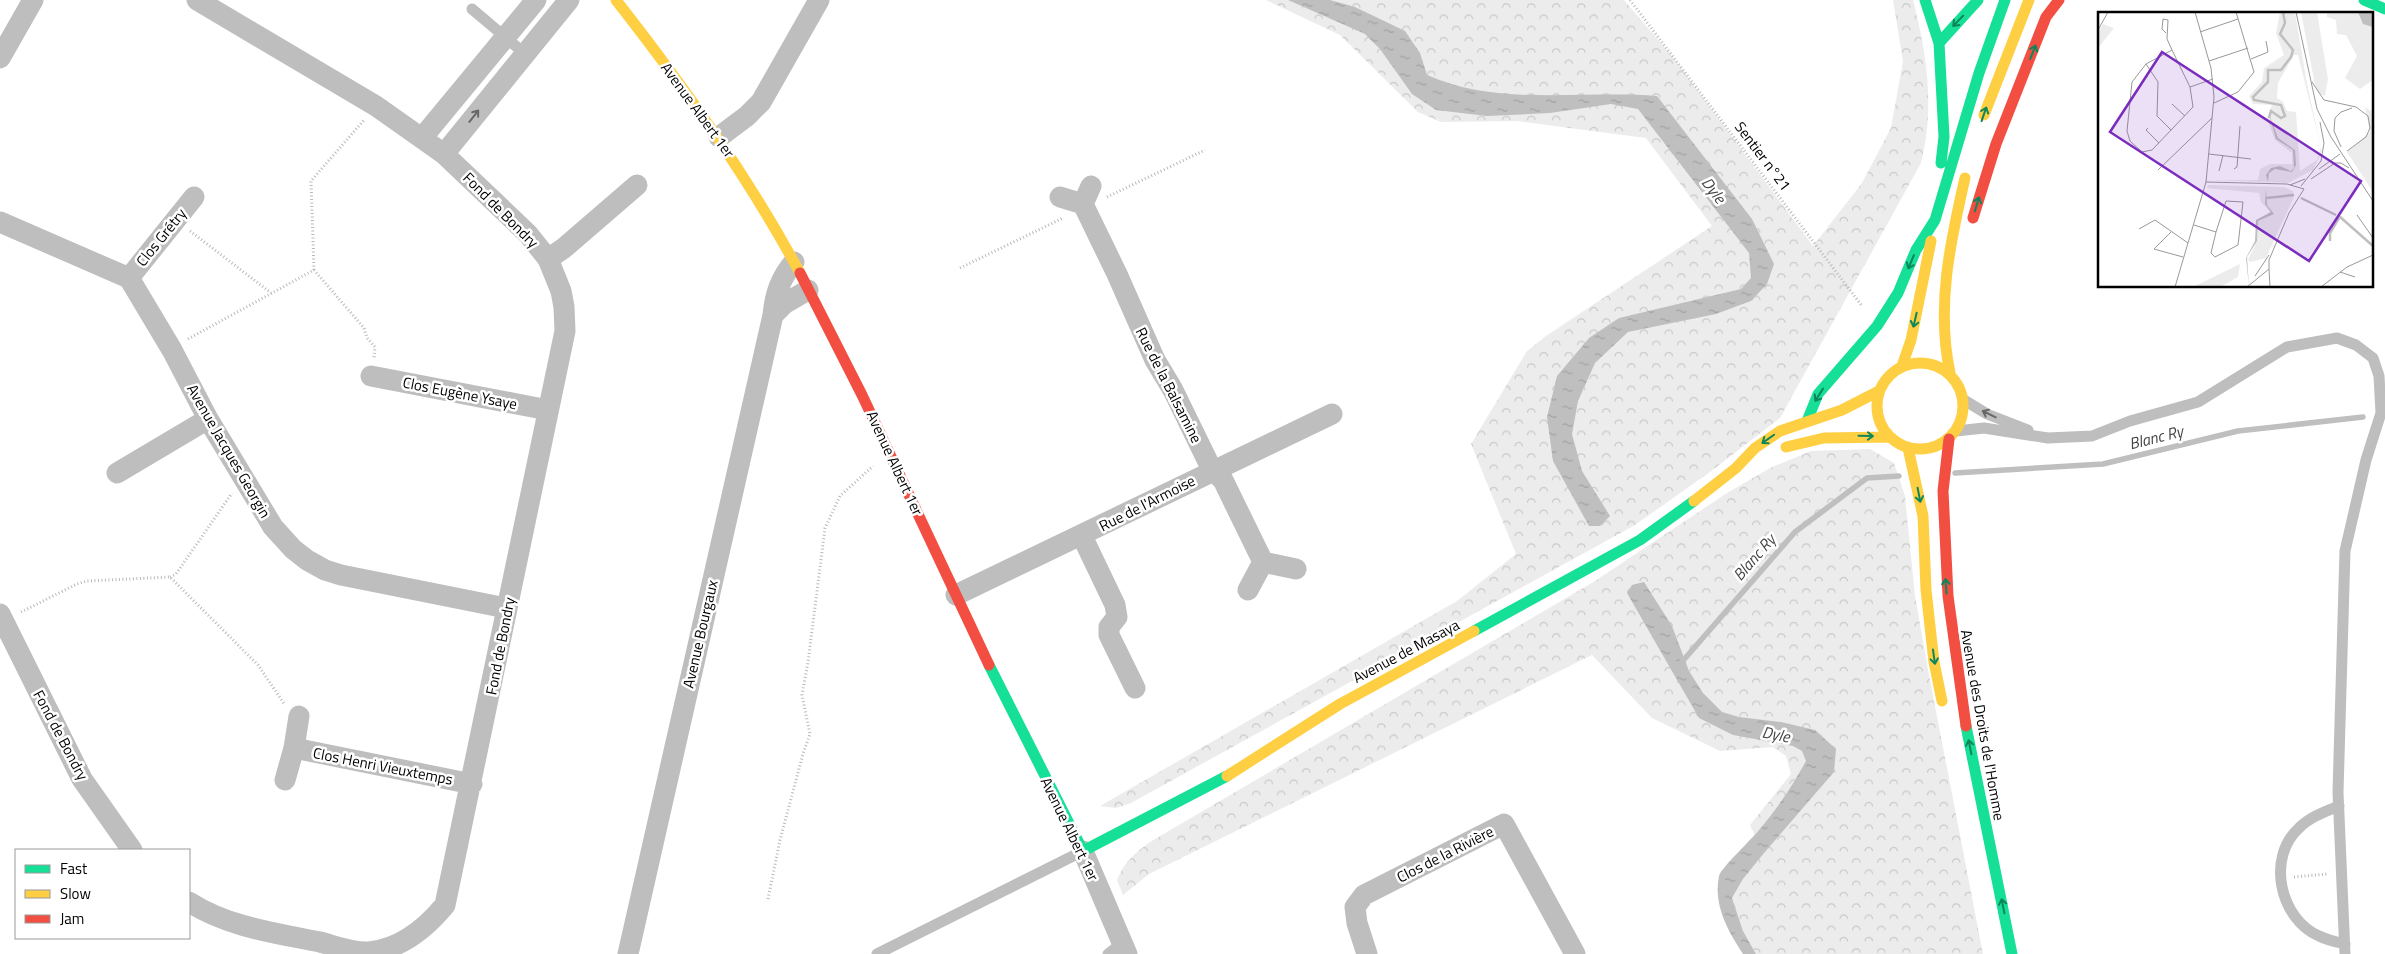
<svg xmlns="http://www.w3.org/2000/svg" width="2385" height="954" viewBox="0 0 2385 954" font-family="'Titillium Web',sans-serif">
	<defs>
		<pattern id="forest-crowns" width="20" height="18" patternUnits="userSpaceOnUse" patternTransform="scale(1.25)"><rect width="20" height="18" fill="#ececec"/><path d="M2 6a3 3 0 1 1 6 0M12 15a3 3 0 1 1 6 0" fill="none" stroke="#c9c9c9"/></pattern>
		<pattern id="water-ripples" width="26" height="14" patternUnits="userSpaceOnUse" patternTransform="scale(1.25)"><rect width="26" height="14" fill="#bfbfbf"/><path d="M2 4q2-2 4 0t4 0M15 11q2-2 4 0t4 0" fill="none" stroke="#a2a2a2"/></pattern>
	</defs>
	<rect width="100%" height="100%" fill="#fff"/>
	<!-- forest -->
	<path fill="url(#forest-crowns)" d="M1266,0H1624L1672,56L1813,246L1862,183L1891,128L1903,61L1893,0H1913C1927,55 1935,107 1921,163L1780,418L1710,472L1635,525L1131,803L1116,808L1100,806L1457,601L1516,554L1471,444L1527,351L1546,336L1712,226L1646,138L1517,121L1441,122L1418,112L1340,35Z
		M1870,449L1894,463L1905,496L1915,596L1929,675L1983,954H1756L1743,931L1732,898L1743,879L1763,853L1750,825L1791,774L1786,756L1773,747L1720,751L1652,718L1592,655L1149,874L1123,895L1117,880C1124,862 1135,853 1150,842L1595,581L1727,493L1770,468L1811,451Z"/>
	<!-- water -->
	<path fill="url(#water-ripples)" d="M1288,0H1330L1355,7L1405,31L1420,53L1427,75C1498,107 1581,90 1657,96L1752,219L1774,264L1767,284L1751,301L1716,314L1628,332L1595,363L1578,401L1572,434L1582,471L1610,516L1600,526H1589L1553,461L1547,417L1557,376L1589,338L1619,318L1741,289L1751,278L1749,253L1638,109L1611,104L1550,113L1487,116L1436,110L1412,94L1380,49L1365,34Z
		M1644,582L1672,626L1689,671L1703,693L1722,712L1739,717L1781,722L1815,730L1836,749L1834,772L1764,853L1743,879L1732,898L1743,931L1756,954H1743C1728,931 1713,905 1719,876C1721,868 1752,839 1759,830C1777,809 1793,785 1806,761L1802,751L1793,746L1733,735L1699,718L1627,593L1632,585Z"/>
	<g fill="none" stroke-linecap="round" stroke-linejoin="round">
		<!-- stream -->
		<path stroke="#bfbfbf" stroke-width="5.5" d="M1955,473L2103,464L2238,431L2363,417
			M1681,663L1795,532L1867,478L1899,476"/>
		<!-- path -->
		<path stroke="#b9b9b9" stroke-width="3" stroke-dasharray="1 2.5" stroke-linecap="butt" d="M1630,0L1862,306
			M1107,197L1205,150
			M190,231L271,293
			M960,268L1063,218
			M314,270L311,181L364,120
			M188,339L314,270L364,328L367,338L375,347L374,358
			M170,577L176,574L232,493
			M21,612L77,584L87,581L170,577L258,665L285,705
			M2294,877L2327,874
			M768,899L780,840L803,754L810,734L802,695L808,662L825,528L840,496L873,466"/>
		<!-- lane -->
		<path stroke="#bebebe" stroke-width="11" d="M472,9L524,53
			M1964,400L1987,414L2028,430
			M1956,431L1984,428L2048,438L2092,436L2130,421L2198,402L2287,347L2337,338L2356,345L2373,358L2379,376L2381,413L2366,460L2345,551L2338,792L2345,954
			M2339,806C2324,812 2310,817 2299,828C2266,858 2280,919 2319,936C2327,940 2336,942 2345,944
			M877,954L1083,851
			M1108,954L1122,943"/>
		<!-- street -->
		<path stroke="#bebebe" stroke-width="21" d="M0,58L33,0
			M719,137L747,116L761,102L819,0
			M422,138L536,0
			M444,154L569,0
			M1060,197L1083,204L1117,274L1155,360L1173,390L1212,470L1223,480L1263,562L1248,590
			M1083,204L1091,186
			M0,222L129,278L172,350L208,419L273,527L293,549L307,560L325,570L341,575L506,608
			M548,259L564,248L637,185
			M129,278L194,197
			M773,315L784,304L808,290
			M371,376L548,410
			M117,473L208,419
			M1082,536L1115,605L1117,617L1109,627V635L1135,688
			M1263,562L1296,569
			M956,595L1332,414
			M0,614L82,779L132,850
			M299,716L294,748L472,784
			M285,780L294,748
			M1083,851L1127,954
			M189,902C228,927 275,933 320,942C335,946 353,953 369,952C400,949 426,928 445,905L565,331L564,307L561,291L548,259L528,234L444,154L376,106L197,0
			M628,954L773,315C775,294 780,279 794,262
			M1367,954L1357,923L1355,907L1364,895L1504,824L1575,954"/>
		<!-- fast -->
		<path stroke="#16e098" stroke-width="11" d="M1925,0L1939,43L1944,137L1941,163
			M2364,0L2385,9
			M1939,43L1978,0
			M1807,421L1818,394L1877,326L1898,293L1916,250L1935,220L1979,73L2005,0
			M1474,631L1640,540L1694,501
			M989,665L1083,851L1227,776
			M1966,726L2012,954"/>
		<!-- slow -->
		<path stroke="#ffcf43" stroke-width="11" d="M616,0C684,87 747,175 800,273
			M1984,115L2029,0
			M1877 406a43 43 0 1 1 86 0a43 43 0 1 1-86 0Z
			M1902,366L1911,340L1931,241
			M1950,373C1936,307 1950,243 1965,178
			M1786,447L1824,438L1890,437
			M1908,448L1923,516L1926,590L1934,662L1942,701
			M1694,501L1736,468L1755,448L1780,431L1842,410L1879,391
			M1227,776L1340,704L1474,631"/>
		<!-- jam -->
		<path stroke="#f24e42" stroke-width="11" d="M1973,218L1996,144L2046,17L2059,0
			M800,273L862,395L989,665
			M1949,439L1943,491L1948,596L1966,726"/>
	</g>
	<!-- one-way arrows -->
	<defs><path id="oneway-shaft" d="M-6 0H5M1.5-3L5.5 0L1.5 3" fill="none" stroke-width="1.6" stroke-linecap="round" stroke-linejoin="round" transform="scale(1.25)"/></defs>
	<g stroke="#0d865b">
		<use href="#oneway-shaft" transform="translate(1958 21) rotate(134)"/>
		<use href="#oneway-shaft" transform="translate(2033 52) rotate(-68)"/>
		<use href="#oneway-shaft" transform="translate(1984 114) rotate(-71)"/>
		<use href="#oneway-shaft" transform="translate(1977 204) rotate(-73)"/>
		<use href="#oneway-shaft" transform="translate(1911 262) rotate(113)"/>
		<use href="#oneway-shaft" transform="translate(1915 320) rotate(103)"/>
		<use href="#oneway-shaft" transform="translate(1819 395) rotate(122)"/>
		<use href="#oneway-shaft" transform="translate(1866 436) rotate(1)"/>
		<use href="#oneway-shaft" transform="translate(1768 439) rotate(145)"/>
		<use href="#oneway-shaft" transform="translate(1919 495) rotate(79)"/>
		<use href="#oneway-shaft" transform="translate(1946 586) rotate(-94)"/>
		<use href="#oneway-shaft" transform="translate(1934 657) rotate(82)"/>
		<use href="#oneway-shaft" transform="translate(1970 747) rotate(-101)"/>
		<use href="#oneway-shaft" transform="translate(2003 906) rotate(-101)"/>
	</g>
	<g stroke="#686868">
		<use href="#oneway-shaft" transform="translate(474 116) rotate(-52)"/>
		<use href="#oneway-shaft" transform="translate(1989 414) rotate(-154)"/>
	</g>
	<g text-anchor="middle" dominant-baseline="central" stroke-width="5" stroke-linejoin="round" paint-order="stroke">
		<!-- street labels -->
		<g font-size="15" fill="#000" stroke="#fff">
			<text transform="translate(698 110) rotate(54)">Avenue Albert 1er</text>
			<text transform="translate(1763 156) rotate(53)">Sentier n°21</text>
			<text transform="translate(501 210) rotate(45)">Fond de Bondry</text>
			<text transform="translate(161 237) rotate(-51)">Clos Grétry</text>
			<text transform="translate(1169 385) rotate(63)">Rue de la Balsamine</text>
			<text transform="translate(460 393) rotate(11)">Clos Eugène Ysaye</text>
			<text transform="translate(229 451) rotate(60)">Avenue Jacques Georgin</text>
			<text transform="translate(895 463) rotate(65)">Avenue Albert 1er</text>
			<text transform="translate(1147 503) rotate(-27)">Rue de l'Armoise</text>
			<text transform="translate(700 634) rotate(-77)">Avenue Bourgaux</text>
			<text transform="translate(500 646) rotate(-79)">Fond de Bondry</text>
			<text transform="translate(1406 651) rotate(-28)">Avenue de Masaya</text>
			<text transform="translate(1983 725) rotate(80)">Avenue des Droits de l'Homme</text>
			<text transform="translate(61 735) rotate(62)">Fond de Bondry</text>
			<text transform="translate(383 766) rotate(11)">Clos Henri Vieuxtemps</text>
			<text transform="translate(1070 829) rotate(64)">Avenue Albert 1er</text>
			<text transform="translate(1445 854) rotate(-27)">Clos de la Rivière</text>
		</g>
		<!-- water labels -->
		<g font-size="16" font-style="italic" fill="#444" stroke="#fff">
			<text transform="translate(1714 190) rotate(53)">Dyle</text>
			<text transform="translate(2156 437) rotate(-14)">Blanc Ry</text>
			<text transform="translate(1754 557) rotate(-49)">Blanc Ry</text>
			<text transform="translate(1776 734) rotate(11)">Dyle</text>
		</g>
	</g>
	<!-- overview -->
	<g transform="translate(2098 12)">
		<rect width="275" height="275" fill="#fff"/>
		<path d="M142,252L140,265L122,275H95Z" fill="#ececec"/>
		<path d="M182,0H197L209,72L224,139L215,158L190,171L113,168H160L162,157L172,152H194V141L177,128L169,107L174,93L155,92L151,84L164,70L166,56L186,43L178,21ZM196,43H200L223,135L219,148L202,159L198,100L189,99L185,90L179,86L180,71ZM203,0H219L230,67L227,84L220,81L217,73ZM229,0H275V68L262,77L247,66L259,44L248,23L239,22L238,8L229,5ZM5,12L16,16L0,36V20ZM267,95L275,100V180L249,140L272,120ZM110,173L186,175L195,179L196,185L168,246L152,250L150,248L159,229L160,209L172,200L163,190L161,181L109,176Z" fill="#ececec" fill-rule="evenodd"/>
		<path d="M260,0H275V15L265,12ZM171,102L180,126L197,138L198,153L194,160L177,157L171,161L170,170L168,163L173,156L182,154L193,159L196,156L195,138L178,127ZM168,177L169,193L176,202L160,209L159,229L149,245L151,275L148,246L157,229L158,208L173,200L167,192Z" fill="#bfbfbf"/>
		<path fill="none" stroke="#bfbfbf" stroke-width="2.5" d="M171,106L173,99L183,106L187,104L183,93L156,88L155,85L170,70V58H183L193,45L195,38L182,22L187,11L185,0M168,186L196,183M203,186L238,203M241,204L275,234M232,229V221L241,206"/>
		<path fill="none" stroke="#999" stroke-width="1" d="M97,0L113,56L116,85L108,170L189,172L206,177L191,201L171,248V257L149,275M198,0L219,97L233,125L275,189M0,18L10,0M102,20L140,7M68,21L64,17L65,7L70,8L69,27L74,38M74,38L92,75L95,95L54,138L44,140L32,129L29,119L34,70L48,52ZM153,47L170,40L168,29M111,49L150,36M48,52L60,70L59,104L73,118M214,70L226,88L258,95L270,104L272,116L268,125L249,139M92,75L115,67M116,91L140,80L156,60L138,0M74,92L87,104M50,116L48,118L61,131M243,135L236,119L237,106L243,100L254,96M111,142L153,147M136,157L139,155L142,114M221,157L242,142M60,158L114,106M121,159L125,143M213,167L237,151H243L251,156M192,173L207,167M203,174L223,149L226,131L222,110M259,203L275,226M96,213L118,220L113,241L117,245L140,233L145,190L128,189L118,220M41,217L57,208L90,231M73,220L56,237L85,245M171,257L172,275M242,260L257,265M157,264L171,243M77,275L108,170M223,275L249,255L275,243"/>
		<path fill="#7b2cbf" fill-opacity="0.15" stroke="#7b2cbf" stroke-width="2.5" d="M64,40L263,169L211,249L12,120Z"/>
		<rect width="275" height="275" fill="none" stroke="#000" stroke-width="2.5"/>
	</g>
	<!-- legend -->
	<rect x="15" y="849" width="175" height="90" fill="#ffffff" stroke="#999999"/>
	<rect x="25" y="865" width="25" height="8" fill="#16e098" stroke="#999999"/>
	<text x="60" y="874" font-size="15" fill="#000000">Fast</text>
	<rect x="25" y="890" width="25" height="8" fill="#ffcf43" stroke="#999999"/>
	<text x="60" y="899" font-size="15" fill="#000000">Slow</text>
	<rect x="25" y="915" width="25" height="8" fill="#f24e42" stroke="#999999"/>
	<text x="60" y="924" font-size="15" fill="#000000">Jam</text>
</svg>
